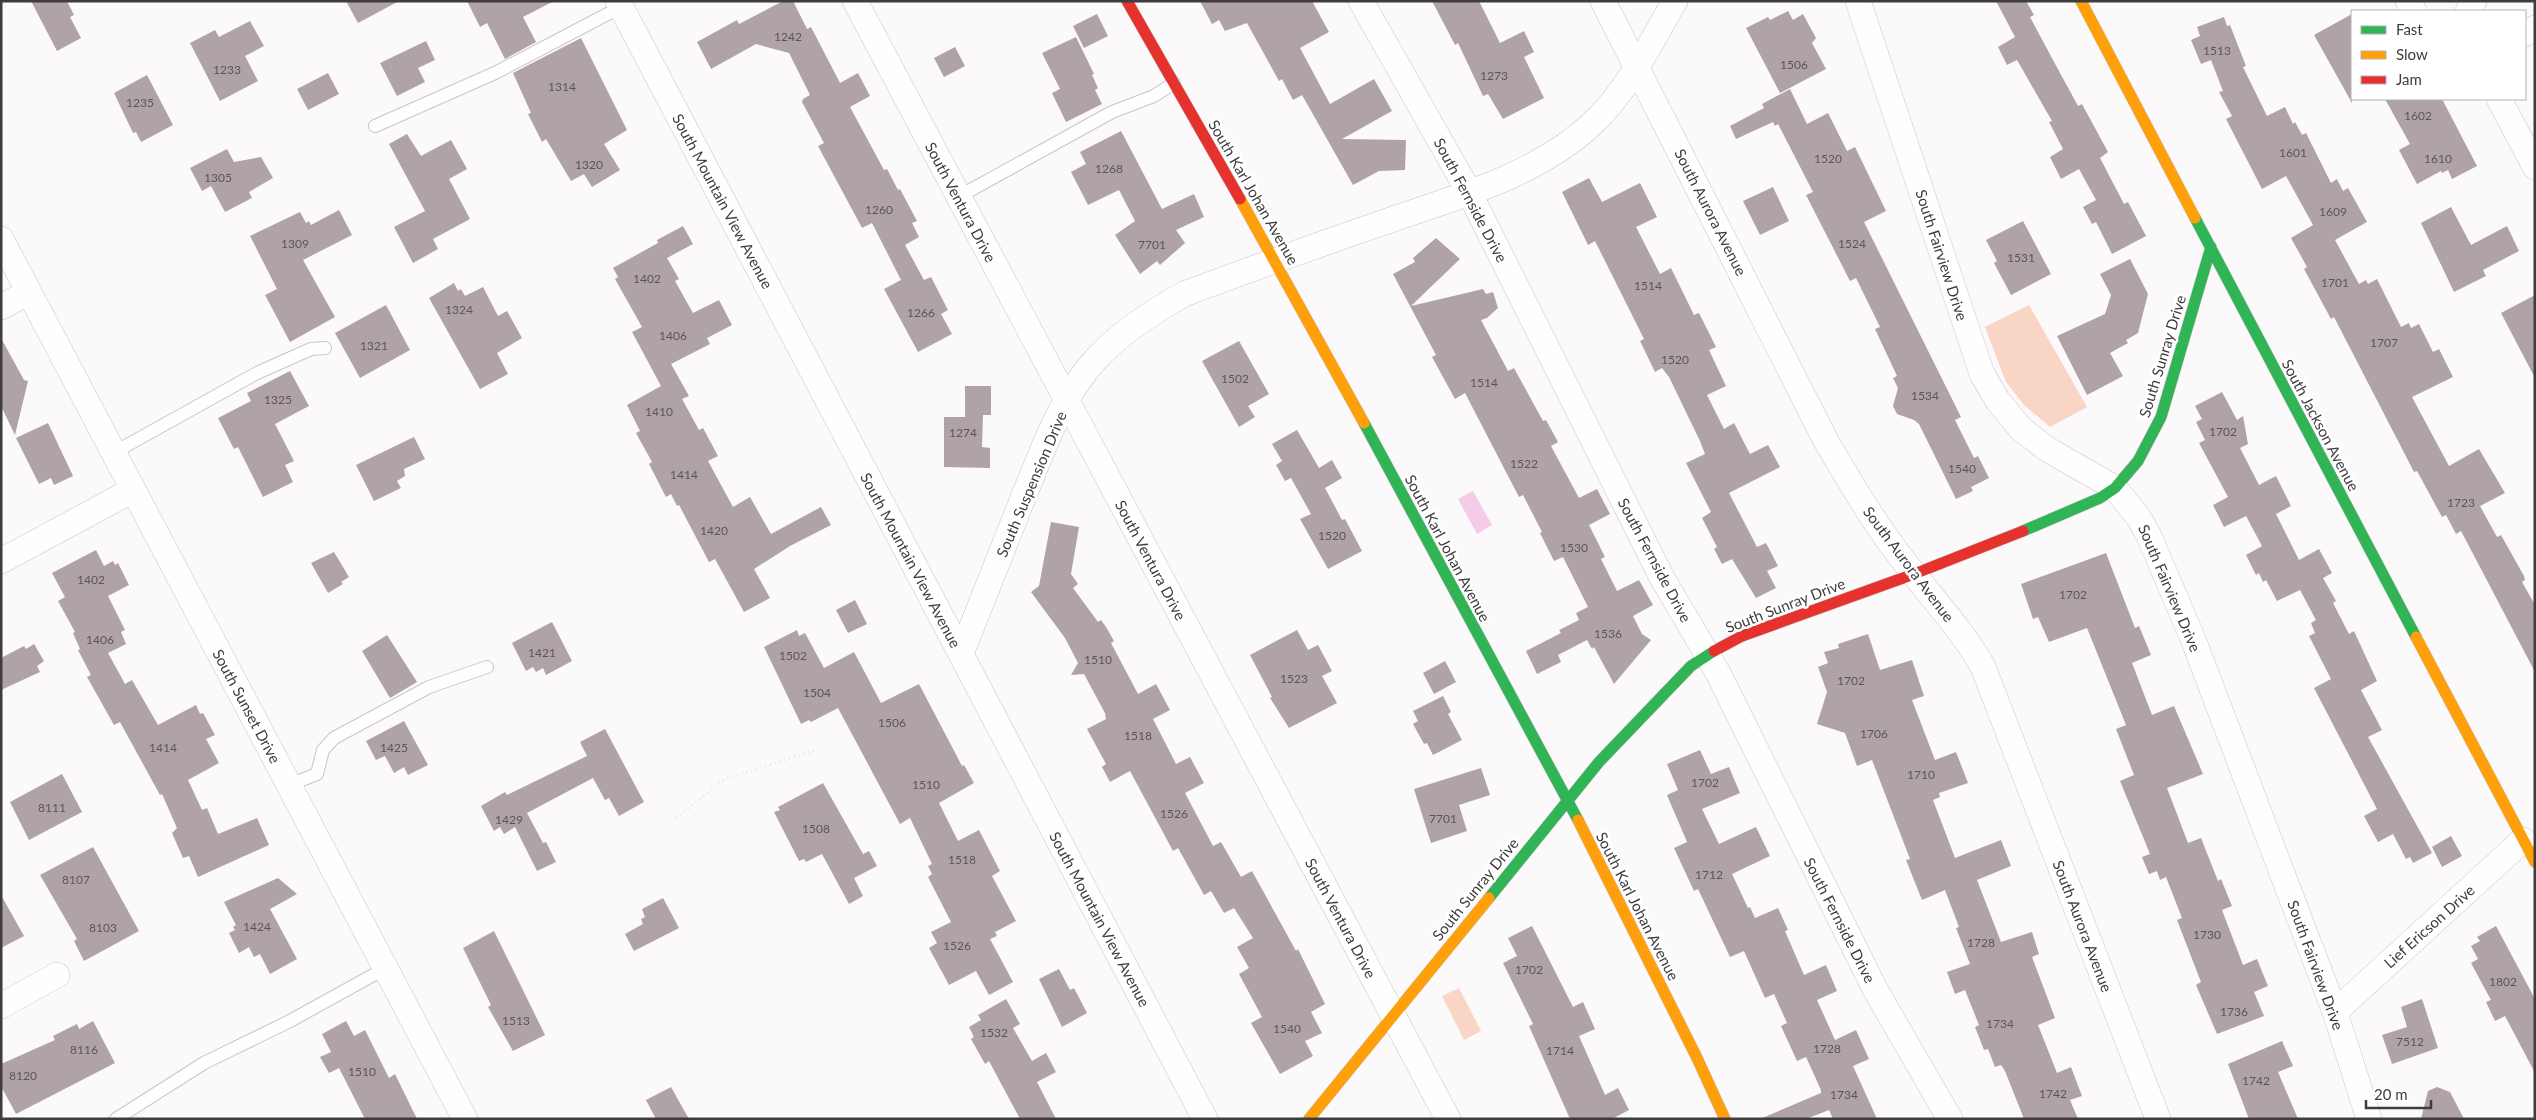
<svg xmlns="http://www.w3.org/2000/svg" width="2536" height="1120" viewBox="0 0 2536 1120" font-family="Lato,sans-serif">
	<rect width="100%" height="100%" fill="#fcf9fa"/>
	<!-- green -->
	<path fill="#f8d5c4" d="M2029,305L2087,407L2050,427L2024,405L2006,382L1985,327Z
		M1459,988L1481,1031L1464,1040L1442,996Z"/>
	<!-- water -->
	<path fill="#f4cbe9" d="M1473,491L1492,525L1477,534L1458,499Z"/>
	<!-- building -->
	<path fill="#b0a3a8" d="M31,1H67L74,15L70,17L81,38L57,51Z
		M346,1H399L358,23Z
		M467,1H554L523,17L536,42L505,59L487,23L480,27Z
		M783,1H793L807,29L811,27L840,83L858,73L870,96L850,107L884,170L887,169L898,190L900,189L917,221L912,223L919,237L905,245L924,280L931,277L948,310L941,314L952,334L918,352L884,289L901,280L872,223L862,228L818,146L824,143L802,102L803,99L810,95L789,53L756,44L711,69L697,42L737,20L739,24Z
		M1200,1H1312L1329,32L1300,48L1330,104L1374,79L1392,111L1342,139L1406,140L1405,170L1379,171L1353,185L1302,95L1293,100L1282,79L1279,81L1247,23L1225,31L1219,20L1212,24Z
		M1432,1H1479L1500,43L1524,31L1534,52L1524,57L1544,98L1503,119L1488,94L1483,96L1458,43L1455,45Z
		M1996,1H2026L2034,15L2030,17L2053,60L2078,106L2082,104L2108,152L2100,158L2124,204L2128,202L2146,236L2112,254L2096,222L2092,224L2083,207L2096,200L2079,169L2061,179L2050,157L2063,149L2049,122L2052,121L2017,60L2007,65L1998,47L2015,37Z
		M1788,11L1793,20L1803,14L1816,38L1812,43L1826,69L1780,93L1746,28L1768,17L1770,20Z
		M1097,14L1108,36L1084,48L1073,26Z
		M2352,14V103L2314,35Z
		M2224,17L2227,26L2230,25L2246,66L2243,67L2267,116L2285,107L2293,124L2295,122L2302,135L2306,133L2331,183L2337,179L2343,191L2348,188L2367,222L2335,240L2359,284L2366,280L2368,284L2377,279L2401,327L2409,323L2411,328L2419,324L2433,352L2439,349L2453,377L2412,397L2449,466L2479,449L2505,493L2480,506L2497,537L2501,535L2524,576L2525,580L2522,582L2535,605V672L2461,531L2456,534L2446,515L2442,517L2417,471L2414,472L2334,317L2331,319L2304,269L2307,267L2291,238L2313,225L2286,176L2262,189L2226,119L2232,116L2219,92L2223,91L2211,60L2201,64L2191,40L2200,36L2197,27Z
		M250,21L264,46L245,56L258,81L220,101L190,43L215,30L219,37Z
		M1076,37L1094,74L1092,75L1098,88L1095,90L1102,104L1066,122L1052,93L1060,89L1042,53Z
		M581,38L627,130L604,144L620,170L592,187L584,174L571,181L546,139L542,142L528,114L531,113L513,73Z
		M426,41L435,60L418,68L425,82L397,96L380,63Z
		M955,47L965,66L944,77L934,58Z
		M328,73L339,94L308,110L297,89Z
		M147,75L173,125L141,142L136,132L133,133L114,93Z
		M1790,89L1807,124L1828,113L1847,151L1855,147L1886,211L1864,222L1961,417L1955,420L1974,458L1978,456L1989,478L1971,487L1973,491L1956,499L1919,424L1914,420L1897,414L1893,406L1898,388L1893,378L1897,376L1875,329L1880,327L1856,278L1850,281L1806,195L1813,192L1778,124L1775,126L1773,122L1736,139L1730,126L1764,108L1762,104Z
		M2385,99H2442L2477,166L2452,179L2448,170L2442,173L2441,171L2417,184L2399,150L2410,144Z
		M1121,131L1162,209L1194,194L1204,217L1176,230L1185,243L1160,265L1157,261L1140,274L1115,235L1135,221L1119,190L1088,205L1071,172L1086,164L1080,152Z
		M407,134L421,156L451,140L467,169L449,179L470,219L433,239L438,249L413,263L394,227L425,211L389,144Z
		M227,149L234,162L261,157L273,178L249,192L252,198L225,212L211,186L202,191L190,168Z
		M1589,178L1602,202L1640,183L1657,217L1636,227L1660,274L1671,268L1694,315L1699,313L1716,347L1709,350L1726,386L1707,395L1724,429L1734,423L1750,454L1768,445L1780,467L1729,493L1757,547L1766,543L1778,566L1767,571L1776,588L1756,598L1732,559L1722,564L1714,549L1717,547L1702,518L1711,512L1686,463L1705,454L1700,441L1669,377L1662,368L1655,372L1640,341L1644,339L1595,241L1588,245L1562,192Z
		M1773,187L1789,221L1760,235L1743,201Z
		M2451,207L2471,245L2507,226L2519,251L2483,270L2486,276L2454,292L2421,223Z
		M339,210L352,235L303,260L335,317L290,342L265,295L277,289L250,236L300,212L306,223L309,221L311,225Z
		M2023,221L2051,274L2011,295L1994,263L1997,261L1986,240Z
		M683,226L693,244L667,258L679,279L675,281L693,313L719,300L732,325L707,338L710,344L671,364L689,396L682,399L699,430L703,428L718,456L708,461L733,507L750,497L771,534L821,507L831,525L790,546L754,569L770,598L744,612L715,559L709,562L679,505L677,506L671,494L666,497L649,464L652,462L636,433L640,431L627,405L661,386L632,332L642,327L615,279L618,277L613,268L658,243L657,240Z
		M1436,238L1460,259L1411,306L1483,289L1486,294L1493,292L1498,308L1487,318L1481,320L1508,371L1514,368L1543,421L1546,420L1558,442L1551,446L1579,498L1597,489L1610,514L1589,525L1605,557L1601,559L1617,591L1639,580L1653,605L1633,616L1642,634L1651,640L1614,684L1594,647L1592,649L1587,640L1558,655L1561,662L1537,674L1526,651L1561,633L1559,630L1579,620L1576,613L1588,607L1563,557L1554,561L1540,533L1542,532L1523,495L1519,497L1465,393L1455,399L1432,357L1436,355L1393,274L1415,262L1413,258Z
		M2130,259L2148,294L2138,333L2126,340L2128,343L2110,353L2123,376L2087,395L2057,336L2105,314L2111,295L2100,274Z
		M454,283L458,291L461,289L465,296L483,287L498,316L507,311L522,338L497,353L508,374L480,389L429,298Z
		M2535,295V378L2501,313Z
		M386,305L410,350L360,378L335,333Z
		M1,338L24,380L28,381L15,435L1,406Z
		M1239,341L1269,394L1248,406L1255,417L1239,427L1202,361Z
		M290,371L309,406L275,424L294,461L285,465L293,482L263,497L238,447L234,449L218,418L251,401L247,393Z
		M965,386H991V415H983L982,447L990,448V468L944,467V417H965Z
		M2222,392L2237,420L2243,416L2248,444L2240,448L2259,485L2276,476L2291,506L2276,514L2299,560L2319,549L2332,573L2323,578L2336,601L2333,603L2349,634L2354,631L2377,681L2361,690L2382,730L2368,737L2432,853L2413,863L2410,857L2406,859L2393,834L2378,842L2364,816L2377,809L2314,688L2331,679L2309,636L2315,633L2311,623L2316,620L2300,590L2277,601L2266,580L2263,582L2259,573L2256,575L2246,555L2262,546L2246,516L2224,527L2213,505L2228,497L2199,443L2205,440L2196,422L2202,419L2195,406Z
		M48,423L73,476L54,485L51,478L39,484L16,438Z
		M1297,430L1319,468L1332,460L1342,478L1325,488L1342,520L1345,519L1362,551L1328,569L1300,519L1311,514L1291,478L1285,481L1276,465L1282,461L1272,444Z
		M414,437L425,459L404,469L405,476L397,481L401,488L374,501L356,465Z
		M1051,522L1079,527L1071,574L1078,584L1073,588L1098,622L1101,620L1106,627L1114,641L1111,643L1138,694L1156,684L1170,710L1153,719L1176,764L1190,757L1204,783L1185,793L1213,846L1221,842L1241,877L1252,871L1296,951L1298,949L1325,1004L1311,1012L1322,1033L1305,1041L1313,1056L1280,1074L1251,1023L1262,1017L1239,974L1249,968L1237,947L1253,938L1234,908L1224,913L1211,891L1204,895L1178,848L1173,851L1130,771L1110,782L1102,767L1106,764L1087,729L1106,719L1105,713L1084,674L1071,675L1078,663L1065,638L1031,592L1039,586Z
		M96,550L104,566L113,561L115,565L118,563L129,585L108,596L125,630L121,632L126,644L108,653L125,684L132,680L158,725L196,705L200,714L203,713L215,735L206,739L219,763L188,780L202,810L207,808L218,834L257,818L269,845L198,877L189,856L183,858L172,833L177,828L162,794L160,795L120,722L114,725L87,677L91,675L78,650L80,649L73,633L75,632L58,601L65,597L52,573Z
		M334,552L349,577L341,582L343,584L328,593L311,563Z
		M2106,553L2135,628L2139,626L2151,655L2132,663L2152,715L2174,706L2203,774L2167,788L2188,843L2201,838L2218,881L2221,879L2232,906L2222,910L2243,965L2257,959L2268,986L2254,992L2264,1016L2217,1034L2196,985L2201,982L2177,920L2182,918L2166,877L2160,880L2157,871L2149,874L2142,857L2150,854L2120,781L2134,775L2116,729L2126,725L2087,628L2049,642L2038,617L2033,619L2021,584Z
		M855,600L867,624L848,633L836,610Z
		M552,622L572,661L546,675L543,668L536,672L533,667L526,671L512,643Z
		M797,630L799,636L805,633L824,668L854,652L881,703L919,684L962,766L964,765L974,783L939,803L958,841L979,830L1000,871L992,876L1016,921L995,932L997,936L990,939L1013,982L989,995L976,971L949,985L929,948L937,943L931,932L951,922L928,877L932,874L928,866L932,864L910,818L900,824L838,708L811,722L809,720L801,724L764,647Z
		M1297,630L1308,650L1318,645L1332,671L1322,676L1337,703L1289,728L1270,698L1272,697L1250,655Z
		M1868,634L1880,670L1912,660L1924,696L1912,700L1935,760L1956,752L1968,783L1939,793L1940,797L1933,800L1955,858L2001,840L2011,866L1977,880L2001,942L2032,932L2039,954L2032,957L2055,1018L2038,1025L2057,1073L2071,1067L2082,1096L2070,1100L2078,1119H2024L2005,1071L2001,1065L1995,1067L1988,1049L1984,1050L1975,1027L1979,1025L1965,990L1955,994L1947,972L1970,964L1956,928L1959,927L1945,890L1922,900L1906,860L1910,859L1872,760L1857,766L1845,733L1817,724L1827,692L1818,667L1828,663L1824,652L1839,648L1838,644Z
		M387,635L417,682L390,698L362,651Z
		M34,644L44,661L37,666L40,672L1,690V658L24,646L26,649Z
		M1445,661L1456,682L1434,694L1423,673Z
		M1443,696L1451,712L1448,714L1462,740L1433,755L1427,743L1424,744L1413,724L1418,721L1413,711Z
		M404,721L428,765L408,775L404,767L394,773L385,756L376,760L366,741Z
		M605,729L644,802L619,816L609,798L605,800L593,778L527,813L543,843L546,842L556,862L537,871L515,827L504,834L500,827L494,831L481,806L505,792L507,795L587,756L580,742Z
		M1700,750L1711,774L1729,767L1740,793L1702,809L1719,844L1756,827L1770,856L1732,874L1748,908L1750,907L1755,918L1778,908L1788,930L1785,931L1804,975L1826,965L1837,991L1817,1000L1835,1040L1856,1030L1869,1059L1853,1066L1877,1119H1833L1829,1110L1806,1119H1760L1821,1093V1090L1806,1057L1797,1061L1781,1026L1787,1023L1774,994L1765,998L1744,951L1730,957L1698,889L1694,891L1674,848L1687,842L1667,795L1678,790L1667,764Z
		M1481,768L1490,795L1459,805L1467,831L1431,843L1414,789Z
		M62,774L82,812L29,840L10,802Z
		M823,783L863,854L869,851L877,866L854,878L863,896L849,904L822,854L806,862L804,859L799,861L774,812L780,810L778,807Z
		M2451,836L2462,856L2442,867L2432,847Z
		M93,847L139,931L84,961L74,941L77,939L40,875Z
		M278,878L297,894L270,909L297,959L270,974L260,954L254,957L249,947L239,953L229,933L235,930L233,927L236,925L224,902Z
		M1,895L24,936L1,948Z
		M663,898L679,928L634,951L625,934L643,924L641,919L645,917L642,909Z
		M1532,926L1573,1007L1583,1002L1595,1029L1579,1036L1605,1095L1618,1088L1629,1110L1612,1119H1570L1529,1026L1533,1024L1503,963L1517,956L1508,938Z
		M2496,926L2535,999V1073L2505,1016L2495,1021L2486,1002L2491,1000L2471,963L2478,959L2471,946L2480,941L2477,937Z
		M494,931L545,1035L513,1051L488,1007L491,1005L463,948Z
		M1059,969L1070,990L1074,988L1087,1013L1062,1027L1039,979Z
		M1006,999L1020,1024L1013,1028L1032,1061L1046,1053L1056,1072L1037,1082L1056,1119H1020L989,1061L985,1064L971,1039L974,1037L969,1027L981,1020L978,1015Z
		M2422,999L2438,1048L2392,1064L2382,1035L2407,1027L2401,1007Z
		M93,1021L115,1063L16,1114L1,1086V1064L55,1040L53,1036L77,1024L79,1029Z
		M346,1021L354,1036L365,1030L389,1078L395,1074L417,1119H365L339,1068L329,1073L320,1057L331,1052L322,1034Z
		M2282,1041L2293,1066L2278,1072L2298,1119H2249L2228,1064Z
		M671,1087L689,1119H656L646,1100Z
		M2437,1087L2450,1092L2464,1119H2421L2428,1091Z"/>
	<g fill="none" stroke-linecap="round" stroke-linejoin="round">
		<defs>
			<path id="lane" d="M375,126L495,73L621,7
				M958,197L1112,112L1154,96L1174,83
				M113,453L257,373L311,349L325,348
				M289,785L317,774L323,750L334,738L429,687L487,667
				M116,1119L204,1063L290,1021L386,968"/>
			<path id="street" d="M618,1L1205,1119
				M855,1L1448,1119
				M1361,1L1469,192L1661,576L1718,673L1876,991L1950,1119
				M1603,1L1826,441C1850,482 1874,523 1903,560C1930,596 1961,628 1983,667L2158,1119
				M1858,1L1982,374L1998,401L2021,429L2047,449L2115,488L2139,518L2149,536L2193,639L2335,1012L2369,1119
				M2408,1L2414,11
				M2468,11L2474,1
				M2525,34L2535,28
				M2499,99L2535,167
				M1,239L465,1119
				M1,307L29,292
				M1,561L133,490
				M961,654C981,604 1001,553 1021,503C1042,452 1059,400 1096,359C1121,332 1152,312 1184,294C1249,270 1314,246 1379,224C1452,198 1536,177 1593,123C1629,89 1650,43 1675,1
				M1,1006L57,975
				M2335,1012L2523,840"/>
			<path id="fast" d="M2195,218L2416,637
				M1364,423L1578,820
				M2023,531L2100,498L2115,488L2138,461L2161,417L2211,247
				M1489,898L1599,762L1691,666L1714,651"/>
			<path id="slow" d="M2081,1L2195,218
				M1240,199L1364,423
				M2416,637L2535,862
				M1578,820L1697,1058L1725,1119
				M1309,1119L1489,898"/>
			<path id="jam" d="M1127,1L1240,199
				M1714,651L1742,636L1914,574L2023,531"/>
		</defs>
		<!-- lane casing -->
		<use href="#lane" stroke="#c8c6c6" stroke-width="14"/>
		<!-- street casing -->
		<use href="#street" stroke="#c8c6c6" stroke-width="26"/>
		<!-- fast casing -->
		<use href="#fast" stroke="#c8c6c6" stroke-width="12"/>
		<!-- slow casing -->
		<use href="#slow" stroke="#c8c6c6" stroke-width="12"/>
		<!-- jam casing -->
		<use href="#jam" stroke="#c8c6c6" stroke-width="12"/>
		<!-- path -->
		<path stroke="#e6e5e6" stroke-width="3" stroke-dasharray="1 4" stroke-linecap="butt" d="M676,818L725,779L816,750"/>
		<!-- lane -->
		<use href="#lane" stroke="#fffefe" stroke-width="12"/>
		<!-- street -->
		<use href="#street" stroke="#fffefe" stroke-width="25"/>
		<!-- fast -->
		<use href="#fast" stroke="#30b455" stroke-width="11"/>
		<!-- slow -->
		<use href="#slow" stroke="#ff9f0a" stroke-width="11"/>
		<!-- jam -->
		<use href="#jam" stroke="#e5322d" stroke-width="11"/>
	</g>
	<g text-anchor="middle" dominant-baseline="central" stroke-width="5" stroke-linejoin="round" paint-order="stroke">
		<!-- number labels -->
		<g font-size="12" fill="#5a5658">
			<text x="788" y="36">1242</text>
			<text x="2217" y="50">1513</text>
			<text x="1794" y="64">1506</text>
			<text x="227" y="69">1233</text>
			<text x="1494" y="75">1273</text>
			<text x="562" y="86">1314</text>
			<text x="140" y="102">1235</text>
			<text x="2418" y="115">1602</text>
			<text x="2293" y="152">1601</text>
			<text x="1828" y="158">1520</text>
			<text x="2438" y="158">1610</text>
			<text x="589" y="164">1320</text>
			<text x="1109" y="168">1268</text>
			<text x="218" y="177">1305</text>
			<text x="879" y="209">1260</text>
			<text x="2333" y="211">1609</text>
			<text x="295" y="243">1309</text>
			<text x="1852" y="243">1524</text>
			<text x="1152" y="244">7701</text>
			<text x="2021" y="257">1531</text>
			<text x="647" y="278">1402</text>
			<text x="2335" y="282">1701</text>
			<text x="1648" y="285">1514</text>
			<text x="459" y="309">1324</text>
			<text x="921" y="312">1266</text>
			<text x="673" y="335">1406</text>
			<text x="2384" y="342">1707</text>
			<text x="374" y="345">1321</text>
			<text x="1675" y="359">1520</text>
			<text x="1235" y="378">1502</text>
			<text x="1484" y="382">1514</text>
			<text x="1925" y="395">1534</text>
			<text x="278" y="399">1325</text>
			<text x="659" y="411">1410</text>
			<text x="2223" y="431">1702</text>
			<text x="963" y="432">1274</text>
			<text x="1524" y="463">1522</text>
			<text x="1962" y="468">1540</text>
			<text x="684" y="474">1414</text>
			<text x="2461" y="502">1723</text>
			<text x="714" y="530">1420</text>
			<text x="1332" y="535">1520</text>
			<text x="1574" y="547">1530</text>
			<text x="91" y="579">1402</text>
			<text x="2073" y="594">1702</text>
			<text x="1608" y="633">1536</text>
			<text x="100" y="639">1406</text>
			<text x="542" y="652">1421</text>
			<text x="793" y="655">1502</text>
			<text x="1098" y="659">1510</text>
			<text x="1294" y="678">1523</text>
			<text x="1851" y="680">1702</text>
			<text x="817" y="692">1504</text>
			<text x="892" y="722">1506</text>
			<text x="1874" y="733">1706</text>
			<text x="1138" y="735">1518</text>
			<text x="163" y="747">1414</text>
			<text x="394" y="747">1425</text>
			<text x="1921" y="774">1710</text>
			<text x="1705" y="782">1702</text>
			<text x="926" y="784">1510</text>
			<text x="52" y="807">8111</text>
			<text x="1174" y="813">1526</text>
			<text x="1443" y="818">7701</text>
			<text x="509" y="819">1429</text>
			<text x="816" y="828">1508</text>
			<text x="962" y="859">1518</text>
			<text x="1709" y="874">1712</text>
			<text x="76" y="879">8107</text>
			<text x="257" y="926">1424</text>
			<text x="103" y="927">8103</text>
			<text x="2207" y="934">1730</text>
			<text x="1981" y="942">1728</text>
			<text x="957" y="945">1526</text>
			<text x="1529" y="969">1702</text>
			<text x="2503" y="981">1802</text>
			<text x="2234" y="1011">1736</text>
			<text x="516" y="1020">1513</text>
			<text x="2000" y="1023">1734</text>
			<text x="1287" y="1028">1540</text>
			<text x="994" y="1032">1532</text>
			<text x="2410" y="1041">7512</text>
			<text x="1827" y="1048">1728</text>
			<text x="84" y="1049">8116</text>
			<text x="1560" y="1050">1714</text>
			<text x="362" y="1071">1510</text>
			<text x="23" y="1075">8120</text>
			<text x="2256" y="1080">1742</text>
			<text x="2053" y="1093">1742</text>
			<text x="1844" y="1094">1734</text>
		</g>
		<!-- street labels -->
		<g font-size="15" fill="#3e3c3d" stroke="#fff">
			<text transform="translate(1254 192) rotate(60)">South Karl Johan Avenue</text>
			<text transform="translate(1471 200) rotate(62)">South Fernside Drive</text>
			<text transform="translate(723 201) rotate(62)">South Mountain View Avenue</text>
			<text transform="translate(961 202) rotate(62)">South Ventura Drive</text>
			<text transform="translate(1711 212) rotate(63)">South Aurora Avenue</text>
			<text transform="translate(1942 255) rotate(72)">South Fairview Drive</text>
			<text transform="translate(2162 356) rotate(-73)">South Sunray Drive</text>
			<text transform="translate(2321 425) rotate(62)">South Jackson Avenue</text>
			<text transform="translate(1031 484) rotate(-67)">South Suspension Drive</text>
			<text transform="translate(1448 548) rotate(62)">South Karl Johan Avenue</text>
			<text transform="translate(911 560) rotate(62)">South Mountain View Avenue</text>
			<text transform="translate(1151 560) rotate(62)">South Ventura Drive</text>
			<text transform="translate(1655 560) rotate(62)">South Fernside Drive</text>
			<text transform="translate(1909 564) rotate(53)">South Aurora Avenue</text>
			<text transform="translate(2170 588) rotate(67)">South Fairview Drive</text>
			<text transform="translate(1785 605) rotate(-21)">South Sunray Drive</text>
			<text transform="translate(247 706) rotate(62)">South Sunset Drive</text>
			<text transform="translate(1475 889) rotate(-51)">South Sunray Drive</text>
			<text transform="translate(1638 906) rotate(63)">South Karl Johan Avenue</text>
			<text transform="translate(1341 918) rotate(62)">South Ventura Drive</text>
			<text transform="translate(1100 919) rotate(62)">South Mountain View Avenue</text>
			<text transform="translate(1840 920) rotate(63)">South Fernside Drive</text>
			<text transform="translate(2083 926) rotate(69)">South Aurora Avenue</text>
			<text transform="translate(2429 926) rotate(-42)">Lief Ericson Drive</text>
			<text transform="translate(2316 965) rotate(70)">South Fairview Drive</text>
		</g>
	</g>
	<!-- border -->
	<rect width="2536" height="1120" fill="none" stroke="#3e3c3d" stroke-width="5"/>
	<!-- legend -->
	<rect x="2351" y="10" width="175" height="90" fill="#ffffff" stroke="#b2b1b1"/>
	<rect x="2361" y="26" width="25" height="8" fill="#30b455" stroke="#b2b1b1"/>
	<text x="2396" y="35" font-size="15" fill="#3e3c3d">Fast</text>
	<rect x="2361" y="51" width="25" height="8" fill="#ff9f0a" stroke="#b2b1b1"/>
	<text x="2396" y="60" font-size="15" fill="#3e3c3d">Slow</text>
	<rect x="2361" y="76" width="25" height="8" fill="#e5322d" stroke="#b2b1b1"/>
	<text x="2396" y="85" font-size="15" fill="#3e3c3d">Jam</text>
	<!-- scale -->
	<path d="M2366 1100v8h65v-8" fill="none" stroke="#3e3c3d" stroke-width="2.5"/>
	<text x="2374" y="1100" font-size="15" fill="#3e3c3d" stroke="#ffffff" stroke-width="4" paint-order="stroke">20 m</text>
</svg>
